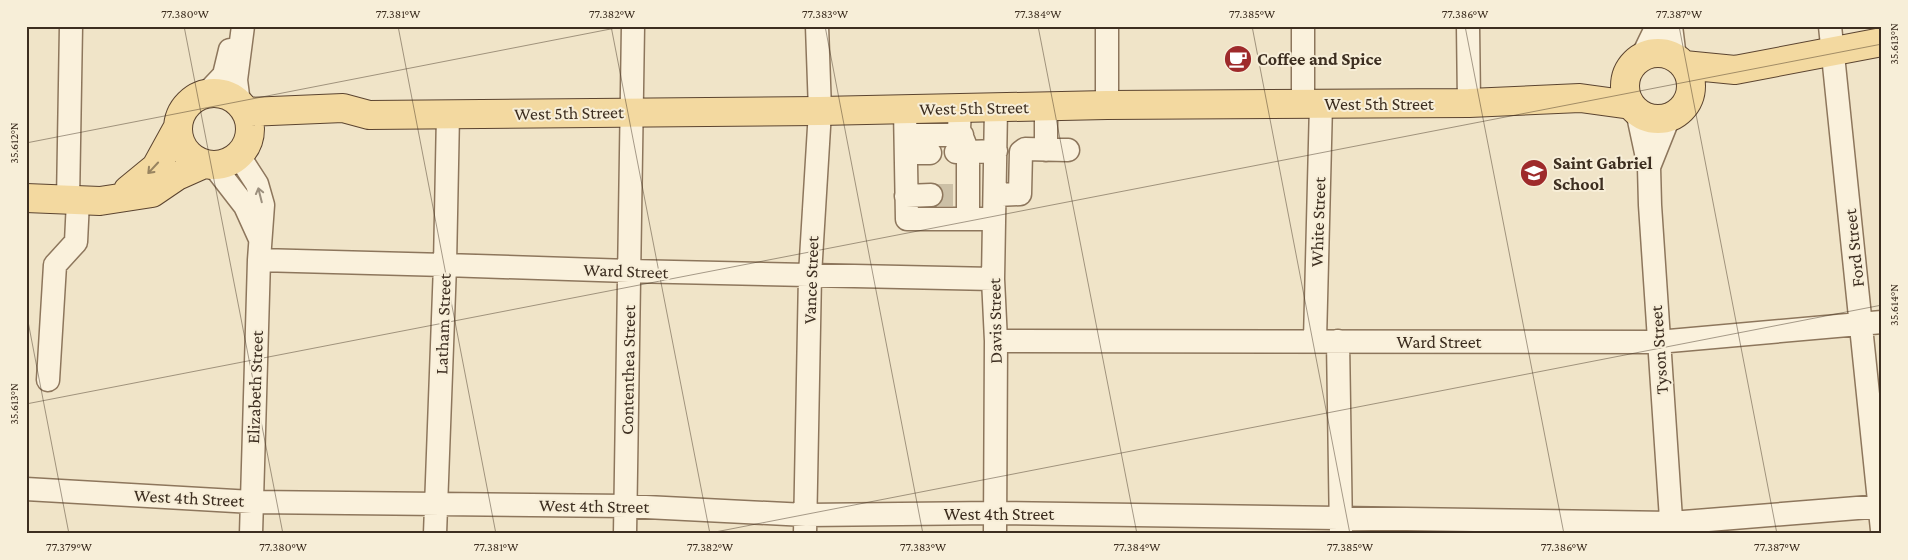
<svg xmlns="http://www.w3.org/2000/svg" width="1908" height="560" viewBox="0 0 1908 560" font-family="'Crimson Pro',serif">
	<rect width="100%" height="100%" fill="#f0e4c8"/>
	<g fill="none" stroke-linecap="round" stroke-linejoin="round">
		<!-- minor-tunnel -->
		<path stroke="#ccc0a6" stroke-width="22" stroke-dasharray="22 11" stroke-linecap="butt" d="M931,195H957"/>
		<defs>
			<path id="minor" d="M1107,26V105
				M1468,26L1469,103
				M1671,26L1675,58
				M1830,26L1882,530
				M1642,57L1657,26
				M206,94L224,75L230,50
				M239,103L236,80L243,26
				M1303,105V26
				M905,109L907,219H968
				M1637,111L1649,167L1650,205L1672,534
				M906,135H962
				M1046,150V107
				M956,152H968L959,129L960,109
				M906,153H930
				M239,156L257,184L263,205L259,260L251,534
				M214,166L245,206L260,239
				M1649,167L1669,117
				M996,195L1020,194L1021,152L1025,149L1068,150
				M906,196L931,195
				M68,201L71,26
				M983,219H968V152L996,151
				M259,260L445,265L629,271L993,279
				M1315,340L1321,104
				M996,341L1658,342L1882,322
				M1338,341L1341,533
				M48,380L55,265L76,242L78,201
				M26,489L252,502L626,506L806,515L995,513L1671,523L1882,506
				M435,534L445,265L448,114
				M625,534L633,26
				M805,534L810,275L820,111L817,26
				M995,534L996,341L993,279L996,108"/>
			<path id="major" d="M1625 86a33 33 0 1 1 66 0a33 33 0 1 1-66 0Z
				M1684,65L1735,70L1882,42
				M178 129a36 36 0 1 1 72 0a36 36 0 1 1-72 0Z
				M246,112L343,108L369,115L820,111L1107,105L1469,103L1580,98L1631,105
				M128,190L156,167L178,127
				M26,198L100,201L152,193L177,176L204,164"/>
		</defs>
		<!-- minor casing -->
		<use href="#minor" stroke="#8d765c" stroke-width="25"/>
		<!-- major casing -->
		<use href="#major" stroke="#5b4430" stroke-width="30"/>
		<!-- minor -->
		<use href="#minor" stroke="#faf1dc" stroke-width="22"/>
		<!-- major -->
		<use href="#major" stroke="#f3d9a0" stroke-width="28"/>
		<!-- rail -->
		<path stroke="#3d2e20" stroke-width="4" stroke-dasharray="9 9" stroke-linecap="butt" d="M26,50V112"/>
	</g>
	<!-- one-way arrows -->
	<defs><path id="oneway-shaft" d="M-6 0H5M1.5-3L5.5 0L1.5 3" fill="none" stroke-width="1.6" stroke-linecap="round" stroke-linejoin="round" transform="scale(1.25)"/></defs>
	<use stroke="#988460" href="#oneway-shaft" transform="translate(153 168) rotate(133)"/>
	<use stroke="#9c907e" href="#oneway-shaft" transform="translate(260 195) rotate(-104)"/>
	<!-- ticks -->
	<path fill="none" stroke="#3d2e20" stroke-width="1" stroke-opacity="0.45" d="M184,26L283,534M398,26L496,534M611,26L710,534M825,26L923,534M1038,26L1137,534M1252,26L1350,534M1465,26L1564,534M1679,26L1777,534M26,143L626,26M26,311L69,534M26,404L1882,44M705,534L1882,305"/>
	<!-- icons -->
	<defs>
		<symbol id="cafe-disc" viewBox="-11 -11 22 22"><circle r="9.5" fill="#9e2a2b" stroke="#f7eed8"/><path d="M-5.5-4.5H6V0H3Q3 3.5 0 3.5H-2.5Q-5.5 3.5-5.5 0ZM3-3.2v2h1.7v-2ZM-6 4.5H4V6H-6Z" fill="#fff"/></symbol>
		<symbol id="school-disc" viewBox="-11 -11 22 22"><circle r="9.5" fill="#9e2a2b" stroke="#f7eed8"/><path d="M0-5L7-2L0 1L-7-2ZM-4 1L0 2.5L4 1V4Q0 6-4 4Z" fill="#fff"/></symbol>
	</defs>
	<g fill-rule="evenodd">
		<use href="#cafe-disc" x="1222" y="43" width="32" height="32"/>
		<use href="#school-disc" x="1518" y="157" width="32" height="32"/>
	</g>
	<g text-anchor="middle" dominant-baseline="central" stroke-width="4" stroke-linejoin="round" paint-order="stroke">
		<!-- poi labels -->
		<g font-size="18" font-weight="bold" fill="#3d2e20" stroke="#f7eed8" text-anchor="start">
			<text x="1257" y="59">Coffee and Spice</text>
			<text x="1553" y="163">Saint Gabriel<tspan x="1553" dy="21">School</tspan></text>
		</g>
		<!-- street labels -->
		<g font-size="18" fill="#3d2e20" stroke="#f7eed8">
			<text x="1379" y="104">West 5th Street</text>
			<text transform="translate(974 108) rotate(-1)">West 5th Street</text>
			<text transform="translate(569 113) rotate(-1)">West 5th Street</text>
			<text transform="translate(1318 222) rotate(-88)">White Street</text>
			<text transform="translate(1854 248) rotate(-96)">Ford Street</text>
			<text transform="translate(626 271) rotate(2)">Ward Street</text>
			<text transform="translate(811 280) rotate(-88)">Vance Street</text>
			<text transform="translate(995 321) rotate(-91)">Davis Street</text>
			<text transform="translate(443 324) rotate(-88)">Latham Street</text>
			<text x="1439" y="342">Ward Street</text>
			<text transform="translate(1659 350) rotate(-94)">Tyson Street</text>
			<text transform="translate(628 370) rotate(-89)">Contenthea Street</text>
			<text transform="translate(255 387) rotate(-88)">Elizabeth Street</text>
			<text transform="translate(189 498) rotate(3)">West 4th Street</text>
			<text transform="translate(594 506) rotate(1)">West 4th Street</text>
			<text x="999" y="514">West 4th Street</text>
		</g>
	</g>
	<!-- border -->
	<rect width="1908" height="560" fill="none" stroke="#f7eed8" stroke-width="55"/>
	<rect x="28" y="28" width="1852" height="504" fill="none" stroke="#3d2e20" stroke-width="2"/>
	<g font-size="12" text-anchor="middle" fill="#3d2e20">
		<text x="185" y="18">77.380°W</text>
		<text x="398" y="18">77.381°W</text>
		<text x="612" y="18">77.382°W</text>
		<text x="825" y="18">77.383°W</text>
		<text x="1038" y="18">77.384°W</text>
		<text x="1252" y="18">77.385°W</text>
		<text x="1465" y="18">77.386°W</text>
		<text x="1679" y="18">77.387°W</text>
		<text transform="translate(1894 44) rotate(-90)" y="4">35.613°N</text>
		<text transform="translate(14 143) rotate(-90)" y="4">35.612°N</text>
		<text transform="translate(1894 305) rotate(-90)" y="4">35.614°N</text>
		<text transform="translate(14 404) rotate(-90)" y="4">35.613°N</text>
		<text x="69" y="551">77.379°W</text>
		<text x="283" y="551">77.380°W</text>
		<text x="496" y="551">77.381°W</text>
		<text x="710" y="551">77.382°W</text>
		<text x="923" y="551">77.383°W</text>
		<text x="1137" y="551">77.384°W</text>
		<text x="1350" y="551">77.385°W</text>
		<text x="1564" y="551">77.386°W</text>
		<text x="1777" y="551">77.387°W</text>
	</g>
</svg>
